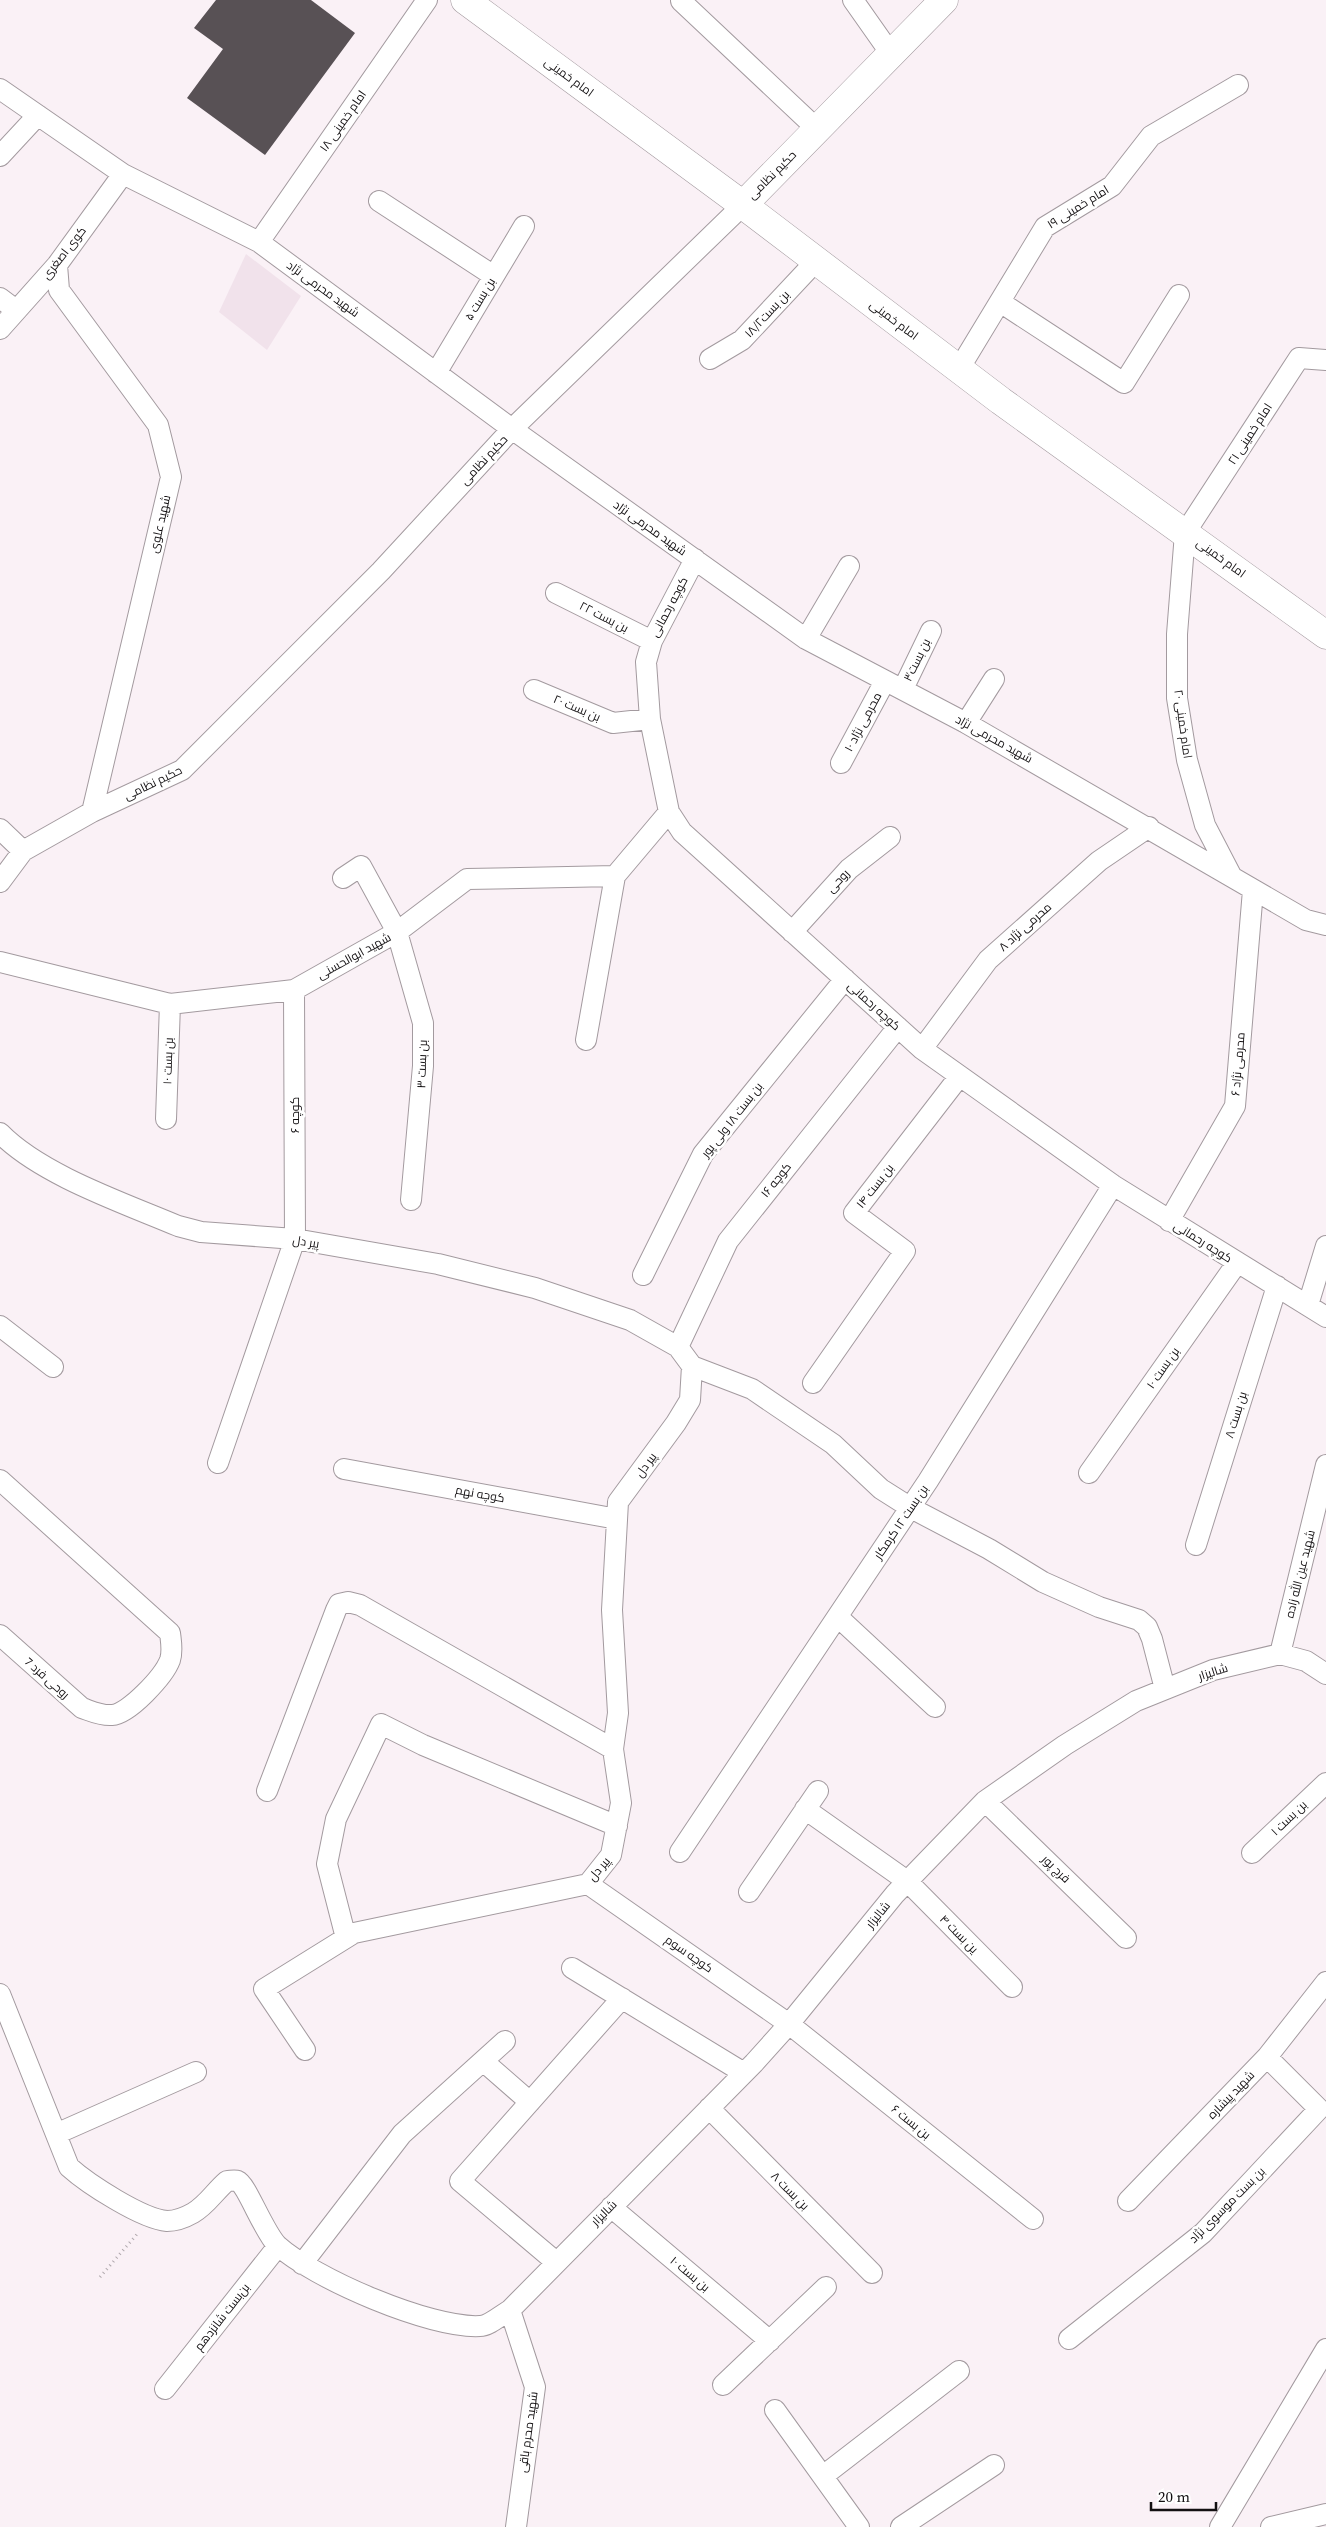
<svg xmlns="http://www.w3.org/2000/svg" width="1326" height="2527" viewBox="0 0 1326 2527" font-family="'Source Serif 4',Cairo,serif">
	<rect width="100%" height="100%" fill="#faf1f6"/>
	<!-- built -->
	<path fill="#f1e2eb" d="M246,254L301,296L267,350L219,312Z"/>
	<!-- building -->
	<path fill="#585155" d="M216,0H311L355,33L265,155L187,98L223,49L194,28Z"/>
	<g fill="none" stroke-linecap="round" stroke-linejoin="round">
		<defs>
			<path id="street" d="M853,0L891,54
				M681,1L817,129
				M0,89L123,174L259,242L512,429L806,639L966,723L1306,920L1326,925
				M0,156L38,115
				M379,201L494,276
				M259,242L427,0
				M57,265L59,290L158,425L171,477L92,812
				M0,298L16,310
				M1000,302L1124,383L1179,295
				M0,329L57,265L123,174
				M710,359L742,340L816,261
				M959,369L1045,227L1112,186L1151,136L1238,85
				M436,373L524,226
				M695,559L652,641L646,662L650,719L669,812L682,832L922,1049L1113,1185L1326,1317
				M556,593L652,641
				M806,639L849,566
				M903,689L931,631
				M534,690L613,723L650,719
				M966,723L994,679
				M841,763L885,681
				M0,829L23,851
				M1232,877L1205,825L1187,760L1177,698V634L1185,533L1299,358L1326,360
				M343,878L361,866L397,932L423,1023V1066L411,1200
				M0,882L23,851L92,812L182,770L381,571L512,429L743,205
				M792,932L849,869L890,837
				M0,962L170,1004L294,990L397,932L467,879L615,876L669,812
				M586,1040L615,876
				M922,1049L988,960L1099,861L1149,827
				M166,1119L170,1004
				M0,1133C41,1175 124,1203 178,1226L201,1232L295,1239L438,1264L535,1288L630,1320L678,1347L692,1366L690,1400L676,1423L618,1502L612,1610L618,1713L613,1749L621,1803L611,1855L588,1884L354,1933L264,1989L305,2050
				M1169,1221L1235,1106L1253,890
				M643,1275L703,1154L845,979
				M1308,1305L1326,1246
				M0,1326L53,1367
				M678,1347L728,1241L898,1027
				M692,1366L752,1389L833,1444L881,1489L911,1508L989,1549L1043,1582L1099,1607L1139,1620L1147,1627L1152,1639L1165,1689
				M813,1383L905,1251L854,1213L959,1077
				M218,1463L295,1239L294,990
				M344,1469L617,1519
				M1089,1473L1237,1263
				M0,1480L170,1633C171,1642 173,1651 170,1660C164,1676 129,1714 112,1715C101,1716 91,1711 82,1708L0,1635
				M1196,1545L1277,1286
				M838,1617L935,1707
				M1280,1654L1326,1465
				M267,1791L336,1610L339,1604L348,1602L360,1605L613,1749
				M985,1801L1126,1938
				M805,1809L907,1881L1012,1987
				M680,1852L928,1481L1113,1185
				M1252,1853L1326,1783
				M588,1884L789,2024L1033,2219
				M749,1892L818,1791
				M346,1938L327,1864L336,1819L381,1724L423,1745L617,1826
				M572,1968L744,2073
				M0,1994L69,2167C88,2184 142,2219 167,2221C176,2221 186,2217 193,2213C207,2205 215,2191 227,2181C230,2181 235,2180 238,2181C246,2184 264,2232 277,2245C313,2278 431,2329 480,2326C489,2326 501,2315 510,2310L754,2063L789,2024L895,1894L985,1801L1065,1745L1136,1701L1213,1670L1280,1654L1306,1661L1326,1674
				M483,2061L530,2102
				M709,2108L872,2273
				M56,2134L196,2072
				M1128,2201L1267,2057L1326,1982
				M611,2207L770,2341
				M556,2262L460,2181L622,1998
				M302,2264L402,2134L505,2041
				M510,2310L535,2387L516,2527
				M1069,2339L1203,2233L1319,2109L1267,2057
				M723,2385L826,2287
				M165,2389L278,2246
				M775,2410L859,2527
				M823,2476L959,2371
				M901,2527L994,2465
				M1220,2527L1326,2349
				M1271,2527L1326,2514"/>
			<path id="secondary" d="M465,0L743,205L1001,401L1326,635
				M743,205L944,0"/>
		</defs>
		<!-- street casing -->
		<use href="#street" stroke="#a39a9f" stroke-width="22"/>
		<!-- secondary casing -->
		<use href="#secondary" stroke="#a39a9f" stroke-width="29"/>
		<!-- path -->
		<path stroke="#b0a9ad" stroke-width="3" stroke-dasharray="1 4" stroke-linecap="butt" d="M100,2277L138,2233"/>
		<!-- street -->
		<use href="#street" stroke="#fff" stroke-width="20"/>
		<!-- secondary -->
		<use href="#secondary" stroke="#fff" stroke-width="28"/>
	</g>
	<g text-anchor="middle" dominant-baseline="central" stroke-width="5" stroke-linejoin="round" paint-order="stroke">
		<!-- street labels -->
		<g font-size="12" fill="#131012" stroke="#fff">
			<text transform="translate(569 77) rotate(36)">امام خمینی</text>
			<text transform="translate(343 121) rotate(-55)">امام خمینی ۱۸</text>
			<text transform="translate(772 175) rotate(-45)">حکیم نظامی</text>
			<text transform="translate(1078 207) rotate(-32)">امام خمینی ۱۹</text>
			<text transform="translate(64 253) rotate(-52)">کوی اصغری</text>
			<text transform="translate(323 289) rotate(36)">شهید محرمی نژاد</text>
			<text transform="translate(480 299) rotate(-59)">بن بست ۵</text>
			<text transform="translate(767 314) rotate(-47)">بن بست۱۸/۲</text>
			<text transform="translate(894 320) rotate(37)">امام خمینی</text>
			<text transform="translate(1250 434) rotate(-57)">امام خمینی ۲۱</text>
			<text transform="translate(484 460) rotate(-47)">حکیم نظامی</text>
			<text transform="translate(160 524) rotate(-77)">شهید علوی</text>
			<text transform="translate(650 528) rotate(35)">شهید محرمی نژاد</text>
			<text transform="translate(1221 558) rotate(36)">امام خمینی</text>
			<text transform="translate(669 607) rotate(-62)">کوچه رحمانی</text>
			<text transform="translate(604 617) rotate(27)">بن بست ۲۲</text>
			<text transform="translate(917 660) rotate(-64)">بن بست۳</text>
			<text transform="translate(577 708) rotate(23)">بن بست ۲۰</text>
			<text transform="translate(863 722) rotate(-62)">محرمی نژاد ۱۰</text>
			<text transform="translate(1183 724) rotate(82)">امام خمینی ۲۰</text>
			<text transform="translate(994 739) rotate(29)">شهید محرمی نژاد</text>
			<text transform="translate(153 783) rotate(-26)">حکیم نظامی</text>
			<text transform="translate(838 881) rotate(-47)">روحی</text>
			<text transform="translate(1025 927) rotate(-42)">محرمی نژاد ۸</text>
			<text transform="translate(354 956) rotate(-29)">شهید ابوالحسنی</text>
			<text transform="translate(874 1006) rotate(42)">کوچه رحمانی</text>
			<text transform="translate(168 1061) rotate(-88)">بن بست ۱۰</text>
			<text transform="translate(422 1064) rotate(-88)">بن بست ۳</text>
			<text transform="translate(1238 1064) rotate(-85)">محرمی نژاد ۶</text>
			<text transform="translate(295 1115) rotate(-90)">کوچه ۶</text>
			<text transform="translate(732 1120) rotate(-52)">بن بست ۱۸ ولی پور</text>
			<text transform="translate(776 1180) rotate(-51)">کوچه ۱۶</text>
			<text transform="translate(875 1186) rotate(-52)">بن بست ۱۴</text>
			<text transform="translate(306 1242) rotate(9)">پیر دل</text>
			<text transform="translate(1203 1242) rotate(32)">کوچه رحمانی</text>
			<text transform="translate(1163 1368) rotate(-55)">بن بست ۱۰</text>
			<text transform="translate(1236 1415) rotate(-73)">بن بست ۸</text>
			<text transform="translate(646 1465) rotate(-54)">پیر دل</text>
			<text transform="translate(480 1494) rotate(10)">کوچه نهم</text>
			<text transform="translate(901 1522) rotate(-56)">بن بست ۱۲ کرمکار</text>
			<text transform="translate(1300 1574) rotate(-76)">شهید عین الله زاده</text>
			<text transform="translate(1213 1672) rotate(-18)">شالیزار</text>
			<text transform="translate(47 1678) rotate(42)">روحی فرد 7</text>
			<text transform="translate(1289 1818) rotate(-44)">بن بست ۱</text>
			<text transform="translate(599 1869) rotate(-50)">پیر دل</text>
			<text transform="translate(1056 1869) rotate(44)">فرج پور</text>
			<text transform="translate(878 1915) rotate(-51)">شالیزار</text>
			<text transform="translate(959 1934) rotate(45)">ین بست ۴</text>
			<text transform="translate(689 1954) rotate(35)">کوچه سوم</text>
			<text transform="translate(1231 2095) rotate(-46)">شهید پیشاره</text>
			<text transform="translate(911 2122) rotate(39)">بن بست ۶</text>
			<text transform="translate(790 2191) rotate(45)">بن بست ۸</text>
			<text transform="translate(1227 2205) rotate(-45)">بن بست موسوی نژاد</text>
			<text transform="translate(604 2213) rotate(-45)">شالیزار</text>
			<text transform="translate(690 2274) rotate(40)">بن بست ۱۰</text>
			<text transform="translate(222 2317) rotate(-52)">بن‌بست شانزدهم</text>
			<text transform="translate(528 2432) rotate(-82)">شهید محرم باقی</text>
		</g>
	</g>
	<!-- scale -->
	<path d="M1151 2502v8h65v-8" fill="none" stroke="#131012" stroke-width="2.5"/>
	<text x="1158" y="2502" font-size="15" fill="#131012" stroke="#ffffff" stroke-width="4" paint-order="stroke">20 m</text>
</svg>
